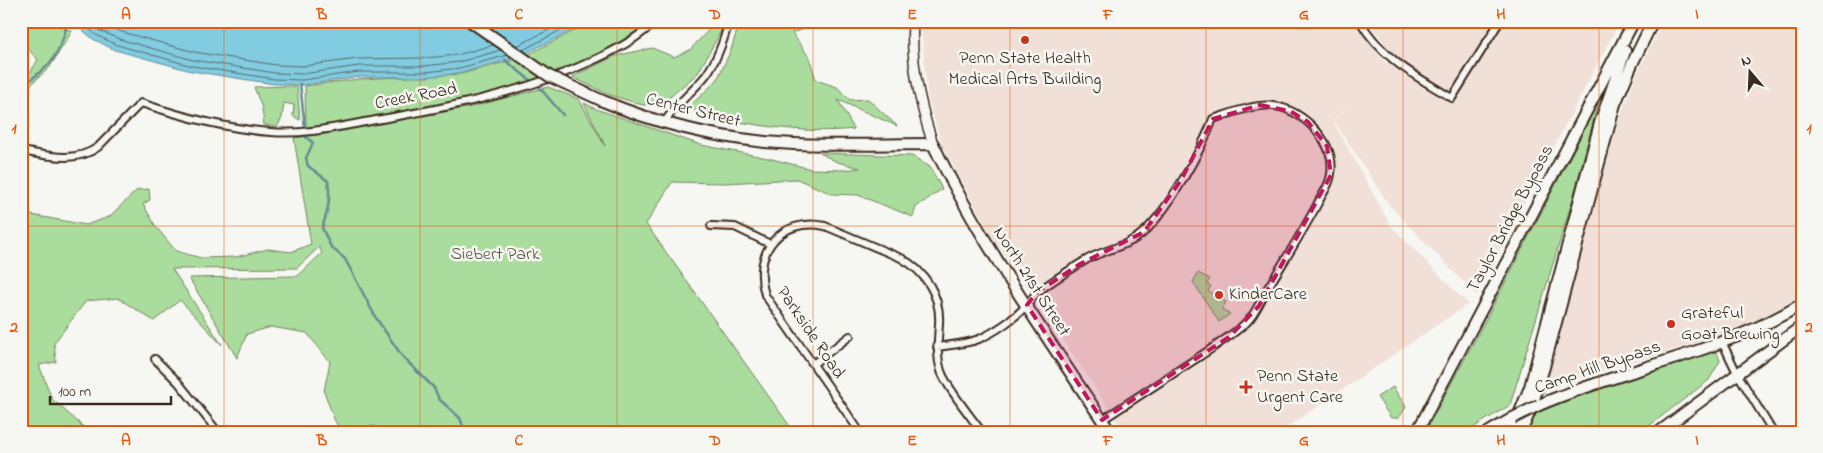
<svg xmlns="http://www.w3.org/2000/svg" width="1823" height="453" viewBox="0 0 1823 453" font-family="'Indie Flower',sans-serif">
	<rect width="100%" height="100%" fill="#f6f6f2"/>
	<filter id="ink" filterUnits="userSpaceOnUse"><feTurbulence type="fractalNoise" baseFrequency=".02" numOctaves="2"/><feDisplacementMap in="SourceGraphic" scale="10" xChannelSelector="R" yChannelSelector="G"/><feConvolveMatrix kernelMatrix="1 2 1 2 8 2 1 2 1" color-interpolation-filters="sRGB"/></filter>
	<g filter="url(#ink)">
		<!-- built -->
		<path fill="#f0e0d8" d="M922,21H1355L1386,64L1394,55L1367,21H1620L1476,295L1390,206L1334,121L1354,99L1333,121L1391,226L1468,304L1280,432H1124L1017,270L994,241L942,145L928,99L921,28Z
			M1663,21H1802V294L1756,323L1740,330L1545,388L1619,119L1637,74Z"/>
		<!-- green -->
		<path fill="#aadc9d" stroke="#72835e" d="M23,21H45L72,31L50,67L26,89L21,98V87L38,60L21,41V24Z
			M589,21H634L640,29C544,94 418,108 306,129L305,86L359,79L461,74L521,58L572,32Z
			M713,21H724L721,31L698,73L670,97L658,104L643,105L610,95L572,77L615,56L652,48L674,57L690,50L713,25Z
			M740,21H813L815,25L792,33L809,57L816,80L837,87L850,100L868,99L897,126L838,100L854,129C802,135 748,123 696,115L692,104L717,80L731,50Z
			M297,86L300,120L293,116L294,105L284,103L282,118L277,127L264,125L262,108L254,87Z
			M548,87L579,99L605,146L584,103L596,109L701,145L768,158L811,169L844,170L860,168L837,162L820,153L912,156L930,167L942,189L916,207L913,217L858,195L832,194L797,179L726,183L672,182L646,224L794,432H381L375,426L340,430L334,419L324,391L330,362L307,333L271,327L247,334L237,358L189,278L298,276L322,253L319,247L297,268L172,269L222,345L180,300L154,321L118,298L86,301L54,343L56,362L39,365L52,399L89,432H21V213L86,225L109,217L137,190L149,189L150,200L143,204L156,227L176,251L201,258L236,257L268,249L291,252L311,244L294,138L330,133L471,107Z
			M1598,103L1573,198L1510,405L1466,432H1425L1483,325Z
			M1198,273L1210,279L1207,284L1211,286L1208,291L1226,302L1222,309L1230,314L1219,322L1193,282Z
			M1713,351L1717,353L1720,361L1709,380L1641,432H1526L1534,414C1593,390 1652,367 1713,351Z
			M1393,387L1406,407L1399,418H1391L1377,397Z"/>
		<!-- water -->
		<path fill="#81cce1" stroke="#658b93" d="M55,21H467L519,57L461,73L426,77H359L303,85L274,84L191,71L115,50L93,39L73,22L63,25Z
			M470,21H587L571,31L520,56Z"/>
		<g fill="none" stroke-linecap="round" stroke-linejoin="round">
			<!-- shore -->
			<path stroke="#576b6c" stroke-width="1" d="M80,21L96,35L117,45L192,66L274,79L302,80L359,72H426L460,68L508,55
				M89,21L99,30L119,39L193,60L275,73L302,74L359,66H425L459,62L501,50
				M101,21L122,32L194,52L276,65L302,66L358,59L425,58L457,55L493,45
				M517,46L566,21
				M523,50L578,21"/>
			<!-- stream -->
			<path stroke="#658b93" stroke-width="2.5" d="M505,60L531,81
				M300,84L306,137L313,143L306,158L308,166L328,181C331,198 328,211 322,228L331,247L345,259L376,318L402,356L434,388L439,399L460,418L465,432
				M540,88L563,115
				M21,91C27,81 37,75 45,68C56,59 66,35 67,21"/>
			<defs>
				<path id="street" d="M1360,21C1381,58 1417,77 1452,98L1500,21
					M664,123C675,104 693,92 706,75C718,59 724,40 729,21
					M21,151C46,155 75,164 98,147L141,103C183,117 227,129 271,132C306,135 342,126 376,120C450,107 524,93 592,61C616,50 637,39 656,21
					M711,226L735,227L770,244
					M1720,343L1725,348L1737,373L1773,432
					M937,347C951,345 966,344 979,339C995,332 1014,319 1026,306C1030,302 1033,296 1038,292C1053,280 1070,270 1086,260C1105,249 1128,247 1144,232C1169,209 1201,151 1213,119C1253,106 1278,94 1312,126C1325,139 1334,155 1331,174C1330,184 1324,192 1319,201C1304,230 1286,258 1269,286C1261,298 1257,312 1247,322C1229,338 1208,351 1188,364C1159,383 1131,401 1102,420
					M155,359L178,382L218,432
					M813,364L850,336
					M860,432L765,295C752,252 780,217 825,226L901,258C925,271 941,296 939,324C938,340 936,355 941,371C947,388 970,416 982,432"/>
				<path id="secondary" d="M913,21C910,63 920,105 933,144"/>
				<path id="primary" d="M603,101C655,123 709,136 765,142C821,147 877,144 933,144C982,246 1048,338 1110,432
					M1539,405C1625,368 1720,354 1802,304
					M1417,432L1634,21
					M1489,432L1513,418
					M1512,432L1530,387L1600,123L1625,51
					M1521,432L1531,409L1544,367L1615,104L1632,64L1653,21
					M1659,432L1802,326"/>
			</defs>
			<!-- street casing -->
			<use href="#street" stroke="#3b2a1e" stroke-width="10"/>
			<!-- secondary casing -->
			<use href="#secondary" stroke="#3b2a1e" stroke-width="12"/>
			<!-- primary casing -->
			<use href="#primary" stroke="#3b2a1e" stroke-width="14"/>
			<!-- street -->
			<use href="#street" stroke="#f6f6f2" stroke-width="6"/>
			<!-- secondary -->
			<use href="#secondary" stroke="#f6f6f2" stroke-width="9"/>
			<!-- primary -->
			<use href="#primary" stroke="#f6f6f2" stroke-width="10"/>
			<defs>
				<path id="primary-bridge" d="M470,21L549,76L603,101
					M1513,418L1539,405"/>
			</defs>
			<!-- primary-bridge casing -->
			<use href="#primary-bridge" stroke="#3b2a1e" stroke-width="14" stroke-linecap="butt"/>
			<!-- primary-bridge -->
			<use href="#primary-bridge" stroke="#f6f6f2" stroke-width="10"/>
		</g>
	</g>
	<!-- marked area -->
	<path fill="#c2185b" fill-opacity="0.2" stroke="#c2185b" stroke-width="4" stroke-dasharray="10 6" stroke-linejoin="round" d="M1260,105L1290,111L1308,122L1327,146L1331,175L1259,306L1229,337L1102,420L1027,305L1036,293L1080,264L1144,232L1181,180L1213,119Z"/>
	<!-- grid -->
	<path fill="none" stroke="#e8590c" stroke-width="1" stroke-opacity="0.55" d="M224,21V432M420,21V432M617,21V432M813,21V432M1010,21V432M1206,21V432M1403,21V432M1599,21V432M21,226H1802"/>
	<!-- markers -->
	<g fill="#c8321e" stroke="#f6f6f2" stroke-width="2">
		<circle cx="1025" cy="40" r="5"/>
		<circle cx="1219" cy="295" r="5"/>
		<circle cx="1671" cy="324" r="5"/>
		<path d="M1243.5 379.5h5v5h5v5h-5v5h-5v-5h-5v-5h5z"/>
	</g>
	<g text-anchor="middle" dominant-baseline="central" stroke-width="5" stroke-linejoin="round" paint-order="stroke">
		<!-- poi labels -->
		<g font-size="18" fill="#3b2a1e" stroke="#f6f6f2" text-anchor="start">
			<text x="1025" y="59" text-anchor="middle">Penn State Health<tspan x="1025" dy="21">Medical Arts Building</tspan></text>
			<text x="1229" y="295">KinderCare</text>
			<text x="1681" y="314">Grateful<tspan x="1681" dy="21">Goat Brewing</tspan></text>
			<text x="1257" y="377">Penn State<tspan x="1257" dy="21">Urgent Care</tspan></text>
		</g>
		<!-- street labels -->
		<g font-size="18" fill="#3b2a1e" stroke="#f6f6f2">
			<text transform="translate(416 97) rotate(-11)">Creek Road</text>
			<text transform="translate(693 111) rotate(14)">Center Street</text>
			<text transform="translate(1511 219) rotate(-62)">Taylor Bridge Bypass</text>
			<text transform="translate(1031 282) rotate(57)">North 21st Street</text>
			<text transform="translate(810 333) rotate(56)">Parkside Road</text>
			<text transform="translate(1598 368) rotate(-19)">Camp Hill Bypass</text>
		</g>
		<!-- park labels -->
		<g font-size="18" fill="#57563e" stroke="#f6f6f2">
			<text x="495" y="255">Siebert Park</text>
		</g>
	</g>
	<!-- margin -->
	<rect width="1823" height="453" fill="none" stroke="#f6f6f2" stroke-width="55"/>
	<!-- north arrow -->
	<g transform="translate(1750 72) rotate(341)" stroke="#f6f6f2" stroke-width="4" paint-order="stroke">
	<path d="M0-4L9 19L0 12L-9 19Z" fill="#3b2a1e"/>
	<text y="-8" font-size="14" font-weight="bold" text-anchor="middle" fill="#3b2a1e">N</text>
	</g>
	<!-- scale -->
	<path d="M50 396v8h121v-8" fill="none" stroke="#3b2a1e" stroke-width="2.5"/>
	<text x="58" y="396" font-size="15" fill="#3b2a1e" stroke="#f6f6f2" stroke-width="4" paint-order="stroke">100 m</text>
	<rect x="28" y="28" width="1768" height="398" fill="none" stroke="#e8590c" stroke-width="2"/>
	<g font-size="16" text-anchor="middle" font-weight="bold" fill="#e8590c">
		<text x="126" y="19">A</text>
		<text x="322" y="19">B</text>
		<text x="519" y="19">C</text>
		<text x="715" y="19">D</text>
		<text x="912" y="19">E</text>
		<text x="1108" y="19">F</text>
		<text x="1304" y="19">G</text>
		<text x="1501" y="19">H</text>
		<text x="1697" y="19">I</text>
		<text x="14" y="133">1</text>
		<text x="1809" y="133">1</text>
		<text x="14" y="332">2</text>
		<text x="1809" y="332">2</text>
		<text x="126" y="445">A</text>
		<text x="322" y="445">B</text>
		<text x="519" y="445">C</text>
		<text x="715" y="445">D</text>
		<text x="912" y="445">E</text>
		<text x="1108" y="445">F</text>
		<text x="1304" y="445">G</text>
		<text x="1501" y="445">H</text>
		<text x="1697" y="445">I</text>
	</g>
</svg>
